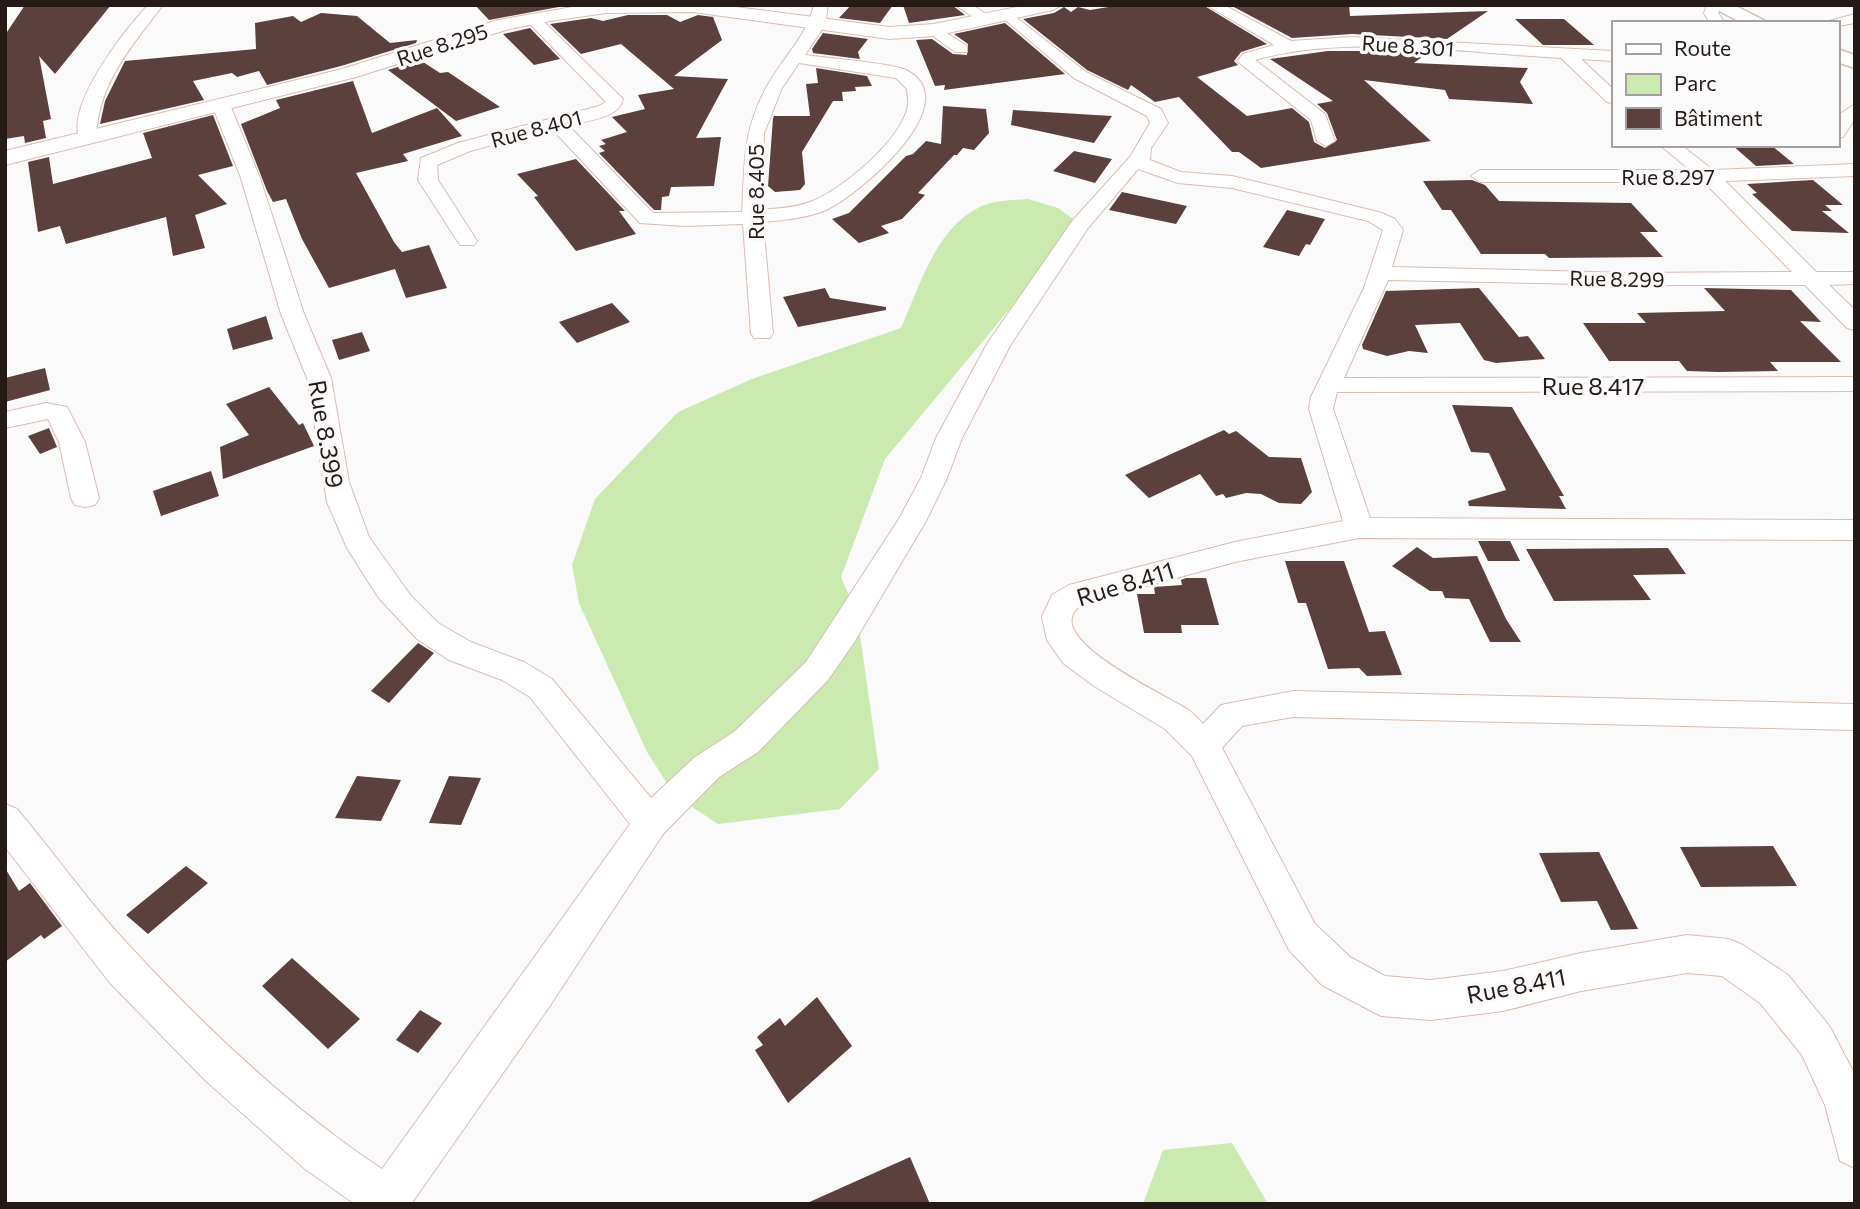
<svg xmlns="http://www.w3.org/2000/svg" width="1860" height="1209" viewBox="0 0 1860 1209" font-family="Commissioner,sans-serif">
	<rect width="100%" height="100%" fill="#fafafa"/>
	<!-- green -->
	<path fill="#caeaaf" d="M1028,199L1058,208L1080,224L885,459L841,577L857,614L879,769L840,809L718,824L675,796L647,752L579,603L572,565L595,499L678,412L752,379L901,328C921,283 940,214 995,202C1006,200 1017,200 1028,199Z
		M1232,1143L1268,1204H1143L1163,1150Z"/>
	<!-- building -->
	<path fill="#5b403d" d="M25,5H111L55,74L39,56L51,119L43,121L46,138L25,143L24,136L5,139V35Z
		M475,5H564V6L489,20Z
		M851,5H893L880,23L839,18Z
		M903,5H952L965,15L909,23Z
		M1121,5H1203L1267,44L1241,52L1234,61L1238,65L1197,77L1247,116L1292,108L1309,122L1314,142L1325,148L1337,140L1327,113L1317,104L1333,101L1270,59L1328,51H1430L1414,63L1528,68L1520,82L1533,104L1449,99L1445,90L1364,80L1431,141L1261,168L1239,152H1232L1179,97L1155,102L1131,85L1128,90L1087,70L1023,19L1054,13L1064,7L1071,12L1078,7L1090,10Z
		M1230,5H1349L1350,16L1488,11L1447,39L1352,34L1292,38Z
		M321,13L357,16L390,43L417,40L416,43L341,66L267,85L259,71L237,77L232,73L193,81L204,100L100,124L105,101L125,61L256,49L255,23L293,16L301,22Z
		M628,15H667L680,22L698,15L713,17L722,40L674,76L728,79L696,138L721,137L714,186L671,187L669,196L662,197L661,210H654L599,153L605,151L599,146L606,144L601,140L627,132L612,117L645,109L638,95L674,89L621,44L581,54L550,24L591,18L603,21Z
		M1515,19H1564L1594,45H1543Z
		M1005,23L1065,74L944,90L945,85L935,86L916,40L932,39L953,54L967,55L968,44L954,34Z
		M530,28L560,59L534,65L503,34Z
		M823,33L868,39L858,52L860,59L813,53L812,49Z
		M420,60L440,73L448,72L500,107L456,121L388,70Z
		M816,68L867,76L872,86L855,87L856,91L842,92L843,101H833L802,152L805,184L800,190L775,192L768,186L773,118L774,116H810L806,84L818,83Z
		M353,81L372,133L437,108L462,136L403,154L408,161L356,173L394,242L402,252L429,245L447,288L406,298L395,269L329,288L302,239L286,199L273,202L267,191L241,124L280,108L276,100Z
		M943,106L986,109L989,133L974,150L963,148L957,155H954L918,193L925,195L902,219L881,226L889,233L859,243L832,219L849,213L906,156L913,154L926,141L941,144Z
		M1013,110L1112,116L1094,143L1011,125Z
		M213,115L233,166L198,175L227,204L195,215L205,248L173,256L166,217L66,244L60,226L38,232L28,162L49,157L53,184L152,158L143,133Z
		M1732,145H1771L1794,164L1756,166Z
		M1074,151L1112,159L1095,183L1053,171Z
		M576,159L625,211H619L636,234L576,251L534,197L538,196L517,174Z
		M1472,180L1485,185L1499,201L1631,203L1658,232H1640L1663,257L1549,258L1545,254H1481L1451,210H1442L1423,181Z
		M1813,180L1843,205H1825L1832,211H1822L1849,233L1792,231L1752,194L1757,193L1747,184Z
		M1122,192L1187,206L1176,224L1109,210Z
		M1287,210L1325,219L1310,245L1306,244L1299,256L1263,247Z
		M825,288L830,298L886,307V310L798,327L783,297Z
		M1479,288L1519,337L1528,336L1545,359L1496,363L1484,360L1460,323L1415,325L1428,353L1409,351L1387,356L1363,349L1362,345L1386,291Z
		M1704,288L1791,290L1821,322L1800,321L1841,362H1770L1778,371L1718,372L1687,371L1679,361H1609L1583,323H1646L1637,313L1725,311Z
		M612,303L630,322L577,343L559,322Z
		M266,316L273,339L233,350L227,329Z
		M362,332L370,351L339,360L332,340Z
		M45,368L50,390L5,402V378Z
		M269,387L299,425L303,423L314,446L223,479L220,447L249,435L226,404Z
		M1452,405L1512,407L1564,496H1559L1566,509L1469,506L1468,501L1506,490L1489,453L1471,452Z
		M49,428L57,447L40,454L28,436Z
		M1224,430L1229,434L1236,431L1269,457L1301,458L1312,492L1301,504L1279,503L1261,494L1246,493L1226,498L1223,494L1216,496L1200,474L1149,498L1125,475Z
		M211,471L219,496L161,516L153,491Z
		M1478,541H1510L1520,561H1488Z
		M1417,547L1433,558L1477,556L1506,619L1521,642H1490L1469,599L1445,598L1442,591H1430L1392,566Z
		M1668,548L1686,574L1633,575L1651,600L1554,601L1526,549Z
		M1285,561H1344L1369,632L1385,631L1402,675L1367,676L1359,668L1328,669L1306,603H1298Z
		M1186,578H1206L1219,625H1181L1182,633H1144L1137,594H1155L1154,587L1182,585L1181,580Z
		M418,643L434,653L389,703L371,691Z
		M357,776L401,780L381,821L335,818Z
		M449,776L481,778L461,825L429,823Z
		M1773,846L1797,886L1701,887L1680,847Z
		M1599,852L1638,929L1611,930L1597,901L1561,902L1539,853Z
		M186,866L208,883L148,934L126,915Z
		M5,868L19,891L30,883L62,926L44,939L41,935L5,962Z
		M292,958L360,1019L328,1049L262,986Z
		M817,997L852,1046L788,1103L755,1050L763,1045L757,1037L780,1018L785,1026Z
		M420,1010L442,1023L418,1053L396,1040Z
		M910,1157L930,1204H805Z"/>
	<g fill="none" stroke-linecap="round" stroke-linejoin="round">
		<defs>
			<path id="minor" d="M148,5H163C131,47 98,83 96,138L87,143L81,142C62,108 126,29 148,5Z
				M814,5H828L825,25L805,55C825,58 892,63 906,70C969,102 859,195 826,210C807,218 783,220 763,222L773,333L770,338H754L751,333L743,224L684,226L640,223L552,129L470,151L437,165L438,180L477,241L474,245H460L418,180L421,158L458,143L599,106L606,102L527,21V15H537L623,99C619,119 585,121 568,125L653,213L742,212C745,164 742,134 765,90C780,60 806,39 814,5ZM799,63L896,78L907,89C907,94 909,100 908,105C903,139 841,191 810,202C795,208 778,208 762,210L764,133L782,88Z
				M955,5H973L993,19L991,22H981Z
				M1206,5H1224L1291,41L1352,37L1613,51V61L1581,59L1613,89V103L1607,102L1561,58C1465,53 1347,34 1255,60L1325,114L1335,141L1326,146L1317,141L1311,120L1237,61L1243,54L1274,45Z
				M1707,5H1721L1718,13L1725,23H1710L1704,13Z
				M1008,11L1086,72L1161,109L1168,123L1151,148L1150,160L1181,172L1232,176L1382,213L1395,219L1403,230L1392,267L1631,273L1792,272L1704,182H1480L1471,176L1480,170H1690L1660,145H1681L1713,170L1855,164V176L1725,181L1816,272H1855V284L1829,285L1855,310V330L1847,328L1805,285H1631L1388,280L1344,378L1855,377V391L1337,392L1333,409L1370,518L1855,520V540L1359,538L1235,562L1088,602C1084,604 1077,607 1075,611C1050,643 1168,696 1187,709C1193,713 1198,719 1203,724L1221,705L1293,691L1855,704V730L1293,717L1242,726L1222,748L1315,924L1350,957L1385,976L1431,980L1503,971L1581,953L1687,935L1729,939L1743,945L1788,975L1830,1027L1855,1075V1168L1840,1161L1825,1105L1802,1055L1760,1003L1722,976L1687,973L1581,991L1503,1011L1431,1020L1381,1016L1322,985L1289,950L1192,756L1165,729L1094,686L1063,663L1047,640L1042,617L1052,595L1069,585L1235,542L1343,521L1309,409L1311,397L1364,288L1383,230L1368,221L1232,188L1178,183L1138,169L1088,228L1011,344L962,438L947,478L926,521L855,641L828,680L758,752L719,777L663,834L545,1013L411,1204H355L305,1169L206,1081L110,983L5,847V804L17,809C58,858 95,911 139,956C212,1034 293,1110 382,1169L630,824L530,697L502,680L449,660L417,639L378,597L347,548L327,502L307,378L281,314L241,178L212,105L221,100L230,105L260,178L304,314L331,378L349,482L369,537L411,596L438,623L471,642L524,662L552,679L651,798L695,757L734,732L806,662L899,519L921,478L936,438L987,344L1073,220L1130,157L1150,123L1147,116L1074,78L1003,18V12Z
				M1855,14V23L1837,26V23H1822Z
				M934,25L967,46V52H955L929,33V27Z
				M1855,104V119L1843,137L1837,138V116Z
				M46,403L67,407L85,442L99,498L95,505L85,507L75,505L71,498L59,442L48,419L5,428V412Z"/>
			<path id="tertiary" d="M584,5H721L889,27L934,24L1026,5H1062L1053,10L934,36L889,39L693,12L606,13L550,21L509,29L356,77L5,165V151L342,69L498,20Z"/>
			<path id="trunk" d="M1708,5H1734L1769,23H1742Z
				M1837,49L1855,55V68L1837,62Z"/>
		</defs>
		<!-- minor casing -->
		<use href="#minor" stroke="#dabcb0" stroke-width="2"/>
		<!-- tertiary casing -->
		<use href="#tertiary" stroke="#dabcb0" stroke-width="2"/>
		<!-- trunk casing -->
		<use href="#trunk" stroke="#dabcb0" stroke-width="3"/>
		<!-- minor -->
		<use href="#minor" fill="#fff" fill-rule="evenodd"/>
		<!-- tertiary -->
		<use href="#tertiary" fill="#fff" fill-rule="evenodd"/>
		<!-- trunk -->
		<use href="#trunk" fill="#fff" fill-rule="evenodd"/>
	</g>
	<g text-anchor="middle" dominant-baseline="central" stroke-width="7" stroke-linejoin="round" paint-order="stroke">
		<!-- far-street labels -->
		<g font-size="21" fill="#251a16" stroke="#fafafa">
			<text transform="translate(442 44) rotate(-18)">Rue 8.295</text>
			<text transform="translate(1408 45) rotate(4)">Rue 8.301</text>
			<text transform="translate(536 128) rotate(-15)">Rue 8.401</text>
			<text x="1668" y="176">Rue 8.297</text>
			<text transform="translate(755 192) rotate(-90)">Rue 8.405</text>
			<text transform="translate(1617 278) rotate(1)">Rue 8.299</text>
		</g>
		<!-- street labels -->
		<g font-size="24" fill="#251a16" stroke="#fafafa">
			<text x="1593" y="385">Rue 8.417</text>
			<text transform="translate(327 434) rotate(80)">Rue 8.399</text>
			<text transform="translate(1125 583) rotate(-17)">Rue 8.411</text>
			<text transform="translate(1516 985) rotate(-11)">Rue 8.411</text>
		</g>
	</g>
	<!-- border -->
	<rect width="1860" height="1209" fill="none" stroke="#251a16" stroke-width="14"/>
	<!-- legend -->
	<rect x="1612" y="21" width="228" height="126" fill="#fafafa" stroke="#a5a09f" stroke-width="2"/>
	<rect x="1626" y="44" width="35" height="10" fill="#ffffff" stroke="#a5a09f" stroke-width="2"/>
	<text x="1674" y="56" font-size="21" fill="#251a16">Route</text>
	<rect x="1626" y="74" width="35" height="21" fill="#caeaaf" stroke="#a5a09f" stroke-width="2"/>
	<text x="1674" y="91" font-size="21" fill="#251a16">Parc</text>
	<rect x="1626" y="108" width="35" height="21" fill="#5b403d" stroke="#a5a09f" stroke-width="2"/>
	<text x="1674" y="126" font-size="21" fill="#251a16">Bâtiment</text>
</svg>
